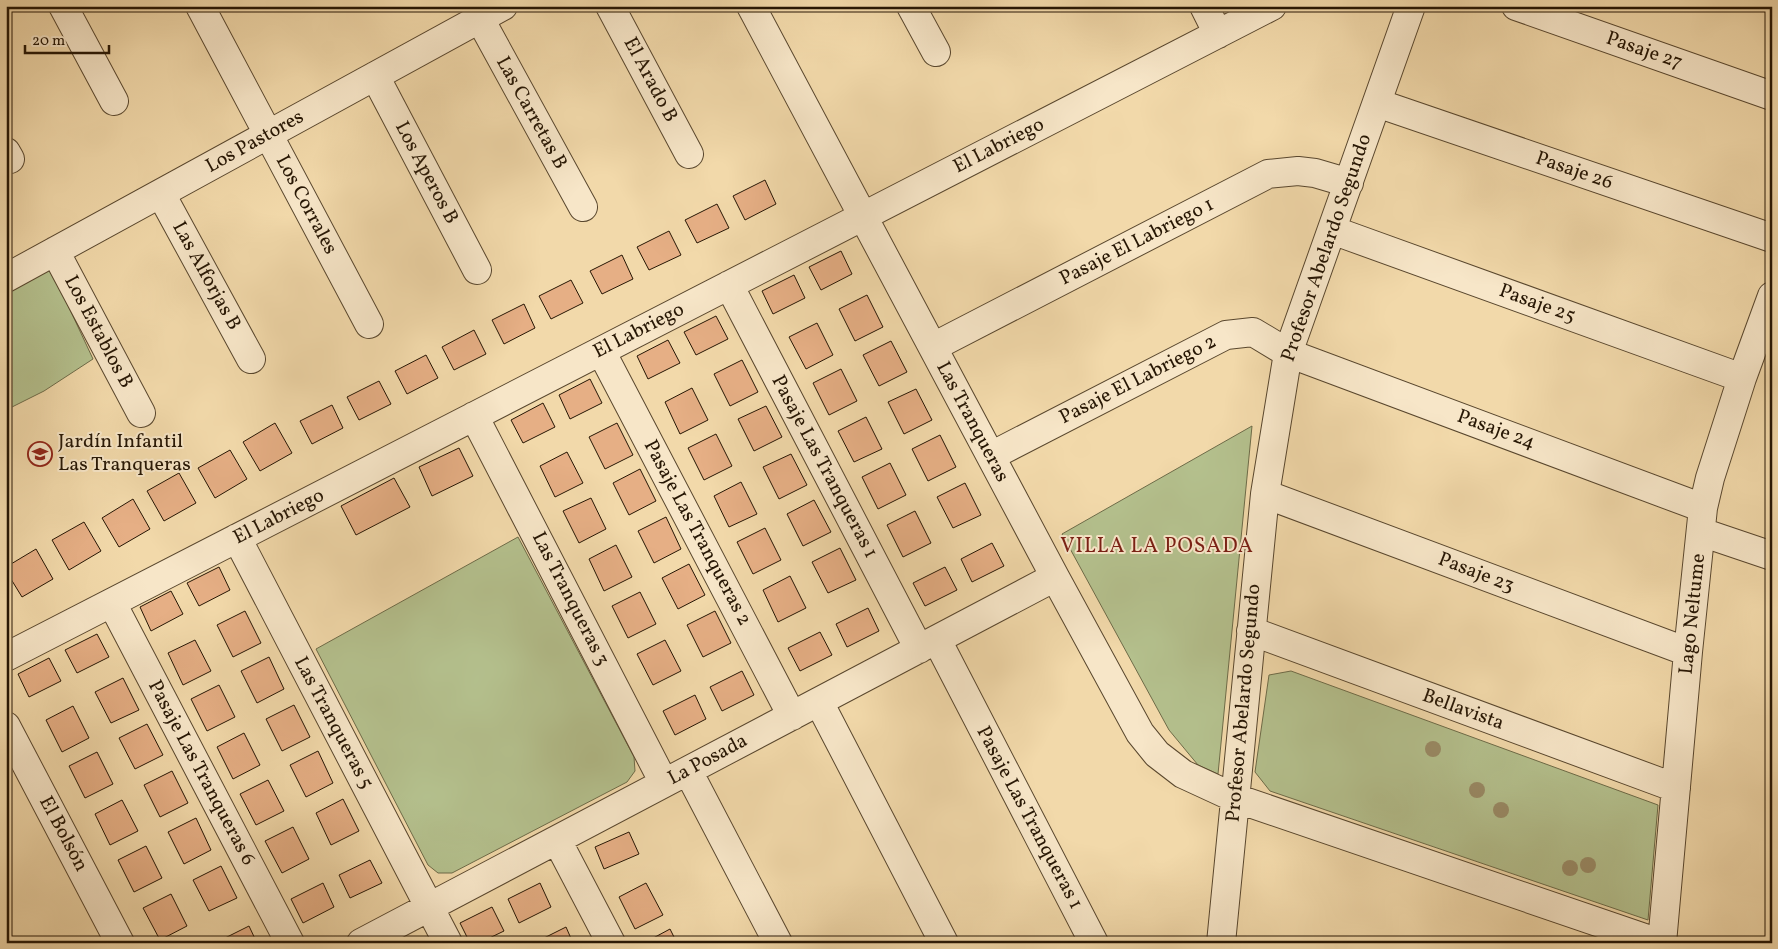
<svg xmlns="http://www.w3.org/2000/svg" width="1778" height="949" viewBox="0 0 1778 949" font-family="Vollkorn,serif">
	<rect width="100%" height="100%" fill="#f2d9aa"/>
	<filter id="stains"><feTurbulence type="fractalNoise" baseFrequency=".004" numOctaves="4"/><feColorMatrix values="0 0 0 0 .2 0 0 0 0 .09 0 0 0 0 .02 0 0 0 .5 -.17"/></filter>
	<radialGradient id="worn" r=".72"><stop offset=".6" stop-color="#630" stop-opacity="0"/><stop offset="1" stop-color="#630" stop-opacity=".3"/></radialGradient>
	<!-- green -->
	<path fill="#b4c08d" stroke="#6d6b48" d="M51,269L93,359L44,391L6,410V294Z
		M1252,426L1218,774L1198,765L1169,730L1062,534Z
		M518,537L634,757L635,771L627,782L452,873H438L428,865L316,649Z
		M1291,671L1658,805L1648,920L1270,791L1255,772L1269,675Z"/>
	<!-- building -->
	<path fill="#e6af85" stroke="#261604" d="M765,180L776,204L745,220L733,196Z
		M717,204L729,228L697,243L685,220Z
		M669,231L681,255L649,270L637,247Z
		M841,251L852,274L821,290L809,267Z
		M622,255L633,279L602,294L590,271Z
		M794,275L805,298L773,314L762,291Z
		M571,280L583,303L551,319L539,296Z
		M867,295L883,327L855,341L839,309Z
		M524,304L535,328L504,344L492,320Z
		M716,316L728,339L696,355L684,332Z
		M817,323L833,355L806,369L789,337Z
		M474,330L486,354L454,370L442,347Z
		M668,340L680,363L648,379L637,356Z
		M891,341L907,372L879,386L863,355Z
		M426,355L438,378L407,394L395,371Z
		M742,360L758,392L730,406L714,374Z
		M841,369L857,401L829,415L813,383Z
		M590,379L602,403L570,419L559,395Z
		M379,381L391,404L359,420L347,397Z
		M692,388L708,420L680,434L665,402Z
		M916,389L932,420L904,434L888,402Z
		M543,403L555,427L523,443L511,420Z
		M332,405L343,428L312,444L300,421Z
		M766,406L782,437L754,451L738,419Z
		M866,417L882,449L854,462L838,431Z
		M275,423L292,453L260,471L243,442Z
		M617,423L633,455L605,469L589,437Z
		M716,434L732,466L704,480L688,448Z
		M940,435L956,467L928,481L912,449Z
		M459,448L473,476L432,496L419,467Z
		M230,450L247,479L215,498L198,468Z
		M567,452L583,483L555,497L540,466Z
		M791,454L807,485L779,499L763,467Z
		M890,463L906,495L878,509L862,477Z
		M640,469L656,501L629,515L613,483Z
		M179,473L196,503L164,521L147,491Z
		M394,478L410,507L356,535L341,506Z
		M741,482L757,514L729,527L714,496Z
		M965,483L981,515L953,528L937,497Z
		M591,498L606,529L579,543L563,511Z
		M133,499L150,529L119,547L102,518Z
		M814,500L831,532L803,546L787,514Z
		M915,511L931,543L903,557L887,525Z
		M666,517L681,549L654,563L638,531Z
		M84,522L101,551L69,570L52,540Z
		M765,528L781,560L753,574L737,542Z
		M992,543L1004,566L972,582L961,559Z
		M616,545L632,577L604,591L589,559Z
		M840,548L856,580L828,593L812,562Z
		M36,549L53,579L22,597L6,571V567Z
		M689,564L705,595L678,609L662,578Z
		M219,567L230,590L199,606L187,583Z
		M945,567L957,590L925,606L913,583Z
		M790,576L806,608L778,622L763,590Z
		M171,591L183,614L151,631L140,607Z
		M640,592L656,624L628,638L612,606Z
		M868,608L879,631L847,647L836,624Z
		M245,611L261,643L233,657L217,625Z
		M715,611L731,643L703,657L687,625Z
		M820,632L832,655L800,671L788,648Z
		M97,634L109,657L77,673L65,650Z
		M195,640L211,671L183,685L168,653Z
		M665,640L681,671L653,685L637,654Z
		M269,657L284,689L257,703L241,671Z
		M49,658L61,681L29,697L18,674Z
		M742,671L754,695L722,711L710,687Z
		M123,678L139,710L111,723L95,692Z
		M219,685L235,717L207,731L191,699Z
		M695,695L706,719L675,735L663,711Z
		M294,705L310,737L282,751L266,719Z
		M73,706L89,738L62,752L46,720Z
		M147,724L163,755L135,769L119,738Z
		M244,733L260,765L233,779L217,747Z
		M318,751L333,783L306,797L290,765Z
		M97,752L113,784L85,798L69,766Z
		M172,771L188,803L160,817L144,785Z
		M268,780L284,811L256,825L240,794Z
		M343,799L359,831L331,845L316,813Z
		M122,800L138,831L110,845L95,814Z
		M196,818L211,850L184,864L168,832Z
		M293,827L309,859L282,873L265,841Z
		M629,832L639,854L604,869L595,847Z
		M146,846L162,878L134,892L118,860Z
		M370,860L382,883L350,898L339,875Z
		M221,866L237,898L209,911L193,880Z
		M323,883L334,907L303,923L291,899Z
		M540,883L551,907L519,923L508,899Z
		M646,883L663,915L635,929L619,897Z
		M171,894L187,926L160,940L143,908Z
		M492,907L504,931L479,943H470L460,923Z
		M249,926L257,943H217V942Z
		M566,927L573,943H539L538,941Z
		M670,929L677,943H644Z"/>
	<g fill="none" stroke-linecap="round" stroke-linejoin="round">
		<defs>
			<path id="minor" d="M63,6L114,101
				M200,6L369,324
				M610,6L689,154
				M751,6L1055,577L1140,733L1157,754L1183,774L1235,798L1659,943
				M911,6L936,52
				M1204,6L1218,34
				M1516,6L1772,96
				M480,19L583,207
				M375,76L477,270
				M1377,103L1772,238
				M6,152L10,159
				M161,194L251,359
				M1332,230L1742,378
				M55,251L141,413
				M6,278L503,6
				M729,285L919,649
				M933,347L1268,174L1298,171L1315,173L1349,183
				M601,351L792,716
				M474,416L664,783
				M991,456L1226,335L1253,332L1288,353L1703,508
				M1265,494L1688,652
				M1701,532L1772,556
				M237,538L448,943
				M112,603L290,943
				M1251,631L1676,788
				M937,640L1094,943
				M6,657L1272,6
				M819,702L944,943
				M6,726L120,943
				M688,771L778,943
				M557,840L611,943
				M361,943L1055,577
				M1221,943L1265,494L1288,353L1411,6
				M1662,943L1688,652L1703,508L1710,478L1742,378L1772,296"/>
		</defs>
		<!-- minor casing -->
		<use href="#minor" stroke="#59472e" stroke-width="30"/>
		<!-- minor -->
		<use href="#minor" stroke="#f7e6c8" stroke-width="28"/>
	</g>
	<!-- trees -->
	<g fill="#998a65">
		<circle cx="1433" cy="749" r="8"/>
		<circle cx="1477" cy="790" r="8"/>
		<circle cx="1501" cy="810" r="8"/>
		<circle cx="1588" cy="865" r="8"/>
		<circle cx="1570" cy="868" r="8"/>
	</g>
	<!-- icons -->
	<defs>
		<symbol id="school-ring" viewBox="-11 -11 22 22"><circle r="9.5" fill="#f7e6c8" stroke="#8f2418" stroke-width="1.5"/><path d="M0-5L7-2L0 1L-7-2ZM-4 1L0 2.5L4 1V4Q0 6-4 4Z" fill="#8f2418"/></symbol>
	</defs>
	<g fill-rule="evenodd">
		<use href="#school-ring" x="26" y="440" width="28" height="28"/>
	</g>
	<g text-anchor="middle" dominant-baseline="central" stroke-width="4" stroke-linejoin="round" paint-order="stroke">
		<!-- street labels -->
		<g font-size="20" fill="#261604" stroke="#f7e6c8">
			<text transform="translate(1644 51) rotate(19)">Pasaje 27</text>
			<text transform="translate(650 80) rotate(62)">El Arado B</text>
			<text transform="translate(531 113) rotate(61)">Las Carretas B</text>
			<text transform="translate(255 142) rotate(-29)">Los Pastores</text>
			<text transform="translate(999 146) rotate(-27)">El Labriego</text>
			<text transform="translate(1574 171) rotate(19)">Pasaje 26</text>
			<text transform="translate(426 173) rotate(62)">Los Aperos B</text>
			<text transform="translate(306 205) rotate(62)">Los Corrales</text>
			<text transform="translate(1137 242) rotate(-27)">Pasaje El Labriego 1</text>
			<text transform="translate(1327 248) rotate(-71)">Profesor Abelardo Segundo</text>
			<text transform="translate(206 276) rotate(61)">Las Alforjas B</text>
			<text transform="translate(1537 304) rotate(20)">Pasaje 25</text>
			<text transform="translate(639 331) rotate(-27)">El Labriego</text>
			<text transform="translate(98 332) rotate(62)">Los Establos B</text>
			<text transform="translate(1138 380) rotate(-27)">Pasaje El Labriego 2</text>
			<text transform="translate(972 422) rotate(62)">Las Tranqueras</text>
			<text transform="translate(1496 430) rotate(20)">Pasaje 24</text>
			<text transform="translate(824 467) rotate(62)">Pasaje Las Tranqueras 1</text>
			<text transform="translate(279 517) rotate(-27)">El Labriego</text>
			<text transform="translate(697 533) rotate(62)">Pasaje Las Tranqueras 2</text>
			<text transform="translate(1476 573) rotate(21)">Pasaje 23</text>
			<text transform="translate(570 599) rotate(63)">Las Tranqueras 3</text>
			<text transform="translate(1693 614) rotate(-84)">Lago Neltume</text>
			<text transform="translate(1244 703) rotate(-85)">Profesor Abelardo Segundo</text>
			<text transform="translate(1463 710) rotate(20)">Bellavista</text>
			<text transform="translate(333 723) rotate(62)">Las Tranqueras 5</text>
			<text transform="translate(708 760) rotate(-28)">La Posada</text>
			<text transform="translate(201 773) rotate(62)">Pasaje Las Tranqueras 6</text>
			<text transform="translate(1029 818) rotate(62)">Pasaje Las Tranqueras 1</text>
			<text transform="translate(63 834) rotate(62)">El Bolsón</text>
		</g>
		<!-- poi labels -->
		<g font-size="20" fill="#261604" stroke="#f7e6c8" text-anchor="start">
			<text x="58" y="442">Jardín Infantil<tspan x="58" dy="23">Las Tranqueras</tspan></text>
		</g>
		<!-- neighbourhood labels -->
		<g font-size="21" letter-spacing="1" fill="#7a1f14" stroke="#f7e6c8">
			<text x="1157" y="546">VILLA LA POSADA</text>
		</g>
	</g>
	<!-- margin -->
	<rect width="1778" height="949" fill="none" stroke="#f2d9aa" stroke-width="25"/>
	<rect x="8" y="8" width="1763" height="934" fill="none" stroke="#261604" stroke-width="2.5"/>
	<rect x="12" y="12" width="1753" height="924" fill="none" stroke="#261604"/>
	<!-- scale -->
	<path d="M25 45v8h84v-8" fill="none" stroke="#261604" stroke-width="2.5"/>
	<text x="32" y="45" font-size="15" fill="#261604" stroke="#f7e6c8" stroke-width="4" paint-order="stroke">20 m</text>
	<rect width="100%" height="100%" filter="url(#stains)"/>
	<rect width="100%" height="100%" fill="url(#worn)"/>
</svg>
